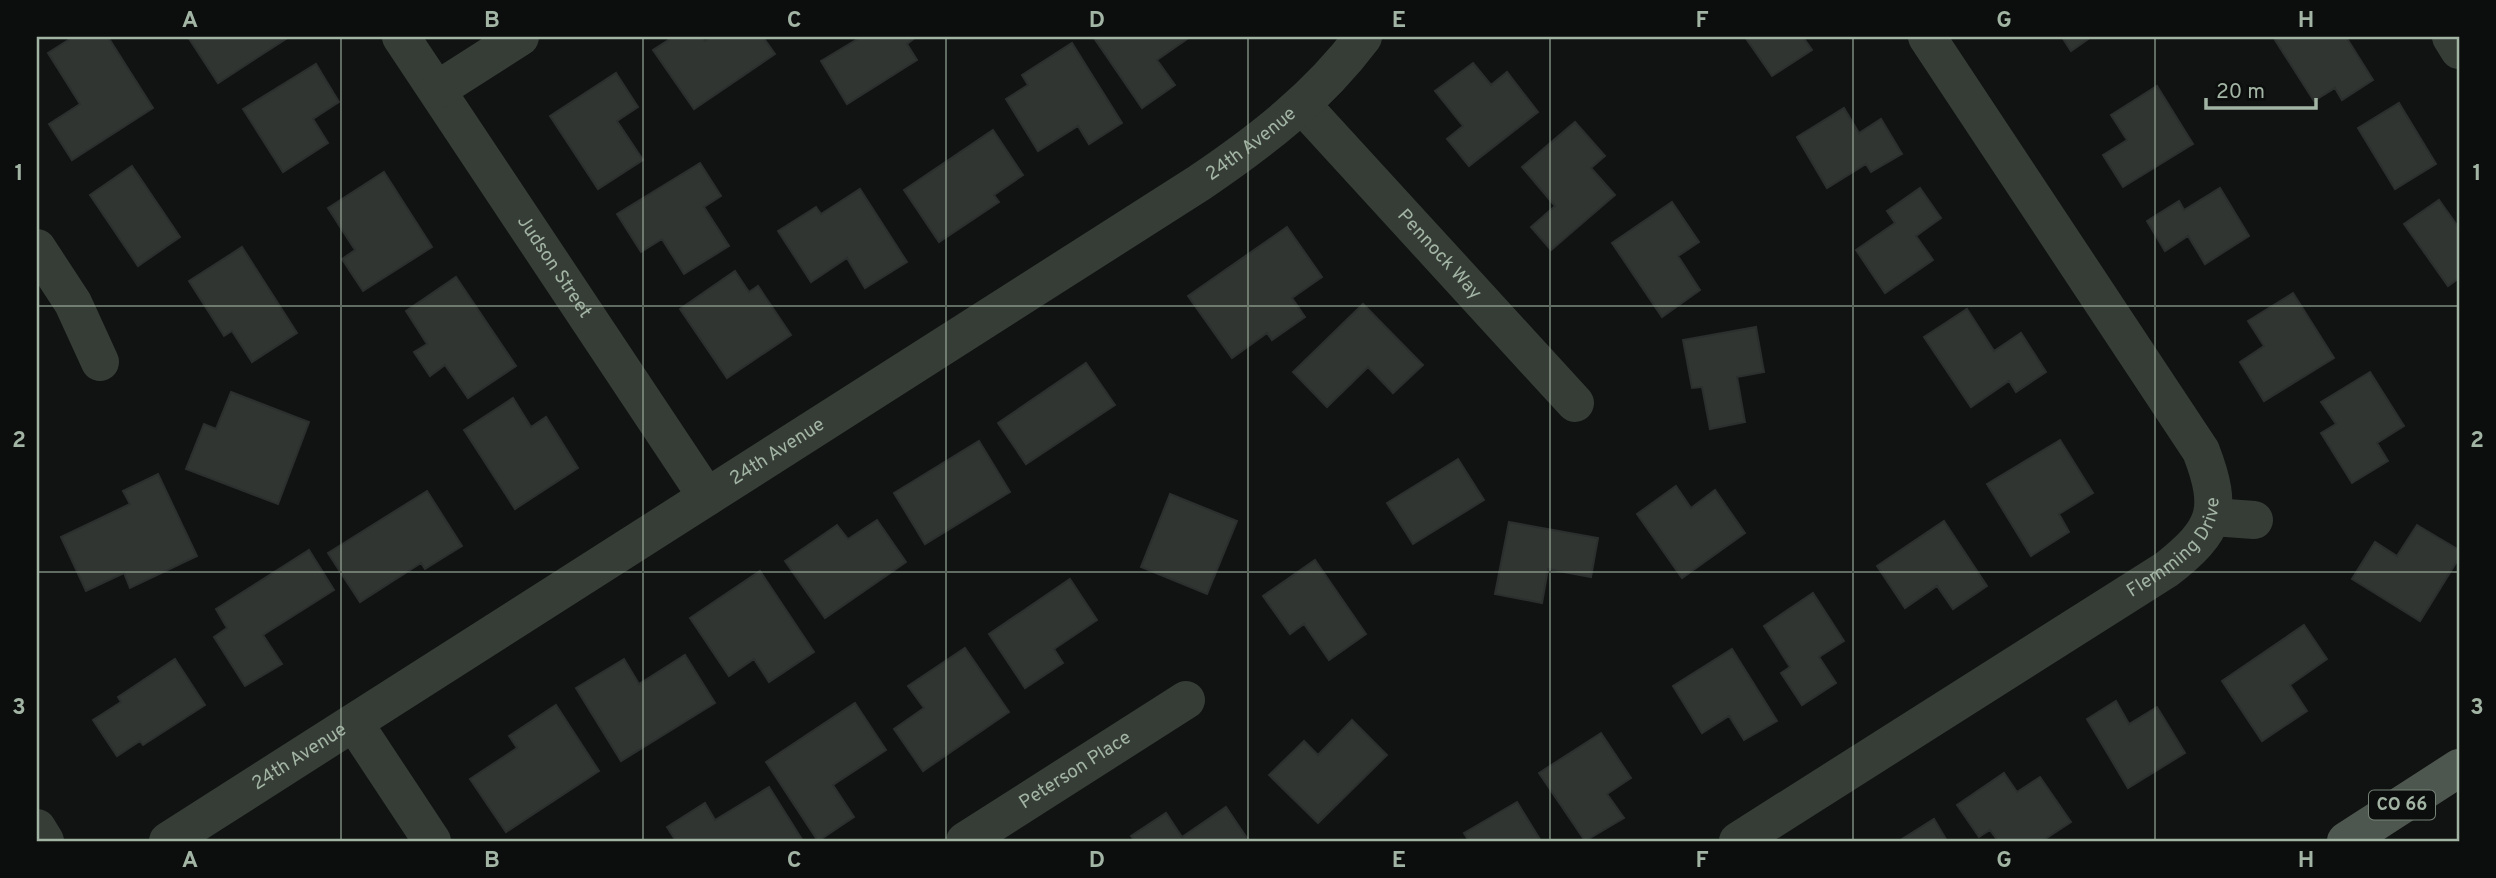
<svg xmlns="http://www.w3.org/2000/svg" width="2496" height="878" viewBox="0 0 2496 878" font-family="Overpass,sans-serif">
	<rect width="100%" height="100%" fill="#111312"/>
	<!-- building -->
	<path fill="#313532" stroke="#2b2f2d" stroke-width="2" d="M73,37H108L153,108L72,160L49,124L80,104L48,53Z
		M188,37H289L218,83Z
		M673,37H702L705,41L711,37H763L775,54L694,109L653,50Z
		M861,37H916L907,44L917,60L847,104L821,61Z
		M1190,37L1157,60L1175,85L1142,108L1094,38Z
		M1745,37H1803L1812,50L1772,76Z
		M2062,37H2091L2071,51Z
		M2279,37H2346L2373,80L2342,100L2335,88L2314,101L2275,40Z
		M1072,43L1122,123L1089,144L1078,126L1038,151L1006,99L1028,85L1022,75Z
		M1473,63L1491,85L1507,72L1538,112L1469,166L1447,139L1463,126L1435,91Z
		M316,64L339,102L313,119L328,143L283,172L243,109Z
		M616,73L638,107L617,121L643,160L598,189L550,116Z
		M2157,86L2193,144L2123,187L2103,155L2127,140L2111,115Z
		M2399,103L2436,164L2395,189L2358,128Z
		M1844,108L1859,133L1881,119L1902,154L1871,172L1866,164L1827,188L1797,137Z
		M1575,122L1605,156L1591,168L1615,195L1551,250L1531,227L1555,206L1522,167Z
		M993,130L1023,175L994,195L999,202L939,242L904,190Z
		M700,163L721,196L704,207L729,246L684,274L662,239L641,252L617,214Z
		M132,166L180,237L138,266L90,195Z
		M384,172L432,247L363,291L342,259L355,250L328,208Z
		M1920,188L1941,218L1916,236L1933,260L1885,293L1856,250L1895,223L1887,211Z
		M2220,188L2249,236L2205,264L2188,236L2165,251L2147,221L2179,201L2184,210Z
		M860,189L907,262L865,288L847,258L811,282L778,231L816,207L821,214Z
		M2439,200L2459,228V278L2448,286L2404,224Z
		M1672,202L1699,242L1678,256L1700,290L1662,317L1612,243Z
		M1287,227L1322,277L1292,298L1305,317L1272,340L1267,333L1232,358L1188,296Z
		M242,247L297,333L252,362L232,331L224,336L189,281Z
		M735,271L749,292L758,286L791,335L727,378L680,309Z
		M456,277L516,366L468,398L445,365L430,376L414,352L427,344L406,311Z
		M2293,293L2334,358L2264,401L2240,362L2264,346L2248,321Z
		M1363,304L1423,365L1393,393L1368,367L1327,407L1293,372Z
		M1967,309L1994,351L2021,333L2046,372L2016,392L2009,381L1971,407L1924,337Z
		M1756,327L1764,372L1737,377L1745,422L1710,429L1702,387L1692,388L1683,340Z
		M1086,363L1115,405L1026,464L998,423Z
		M2370,372L2404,426L2377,443L2388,461L2352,483L2321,433L2336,424L2321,402Z
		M231,392L309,422L278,504L186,469L204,424L216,429Z
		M513,398L531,427L546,417L578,468L515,509L464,430Z
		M2060,440L2093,493L2059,514L2069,532L2031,556L1987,484Z
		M979,441L1010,492L925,544L894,493Z
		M1458,459L1484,500L1413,544L1387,503Z
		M158,474L197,556L130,588L124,573L86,591L61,537L130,504L123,491Z
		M1676,486L1691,508L1715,490L1745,533L1682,578L1637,514Z
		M427,491L462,546L425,569L421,563L360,602L328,553Z
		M1170,494L1237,521L1207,594L1141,567Z
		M877,520L906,562L825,618L785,561L837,525L848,539Z
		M1944,521L1987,586L1953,609L1937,586L1905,608L1877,566Z
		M1509,522L1598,538L1591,577L1548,569L1542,603L1495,594Z
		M2417,525L2459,550V558L2420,621L2352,579L2375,542L2397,556Z
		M309,550L334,590L263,635L282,664L245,686L214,637L227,628L216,609Z
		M1315,560L1366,634L1329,660L1304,624L1290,634L1263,596Z
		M760,571L814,652L769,682L754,659L729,676L690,618Z
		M1070,579L1097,620L1054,649L1063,663L1025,688L989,634Z
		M1813,593L1844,641L1819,657L1836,683L1802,705L1781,673L1790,667L1764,626Z
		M2304,625L2327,659L2290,685L2307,711L2262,741L2222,681Z
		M965,648L1009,712L923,771L894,729L924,708L908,686Z
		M1732,649L1777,721L1744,740L1729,716L1702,733L1673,686Z
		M685,655L715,703L621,761L576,688L624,659L639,684Z
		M175,659L205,705L143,745L140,741L117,756L93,720L121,702L118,697Z
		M2116,701L2129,724L2157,707L2185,753L2128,788L2087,719Z
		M855,703L886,750L833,785L854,817L818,841L766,762Z
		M556,705L599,771L506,832L470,779L517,748L509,736Z
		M1352,720L1387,755L1318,823L1269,775L1304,741L1318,755Z
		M1601,733L1631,778L1607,794L1624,818L1585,841L1539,773Z
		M2004,773L2017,792L2040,777L2071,822L2042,841H1998L1990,830L1979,837L1957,805Z
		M769,787L803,841H676L667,827L705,803L715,820Z
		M1517,802L1541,841H1469L1464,833Z
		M1226,807L1249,841H1135L1131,836L1166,813L1182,837Z
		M1934,819L1947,841H1899Z"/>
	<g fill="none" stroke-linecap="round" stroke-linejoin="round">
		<!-- minor -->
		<g stroke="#363d37" stroke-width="38">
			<path id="s1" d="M401,37L707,497"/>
			<path d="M2451,37L2459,50"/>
			<path d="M437,90L520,37"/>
			<path id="s2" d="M1302,105L1575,403"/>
			<path d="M37,248L73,303L100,362"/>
			<path d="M2213,517L2254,520"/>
			<path d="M354,723L432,841"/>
			<path id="s3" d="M168,841L1199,183C1261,141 1318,97 1363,37"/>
			<path id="s4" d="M965,841L1186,700"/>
			<path id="s5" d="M1738,841L2167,569C2216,530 2224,511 2201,451L1927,37"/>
		</g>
		<!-- tertiary -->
		<path stroke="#363d37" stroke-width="38" d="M37,828L45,841"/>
		<!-- primary -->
		<path stroke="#4e574f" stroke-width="38" d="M2346,841L2459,768"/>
	</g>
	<!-- grid -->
	<path fill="none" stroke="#a2b4a3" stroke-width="2" stroke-opacity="0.55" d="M341,37V841M643,37V841M946,37V841M1248,37V841M1550,37V841M1853,37V841M2155,37V841M37,306H2459M37,572H2459"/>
	<g text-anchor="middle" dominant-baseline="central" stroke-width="7" stroke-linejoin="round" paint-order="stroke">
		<!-- shield labels -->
		<rect fill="#0c0e0d" stroke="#758276" stroke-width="2" x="2369" y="790.5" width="66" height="29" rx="5"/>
		<g font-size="18" font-weight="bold" fill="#a2b4a3">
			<text x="2402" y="805">CO 66</text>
		</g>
		<!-- street labels -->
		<g font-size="19" fill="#a2b4a3" stroke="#0c0e0d">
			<text stroke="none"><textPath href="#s3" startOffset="1288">24th Avenue</textPath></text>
			<text stroke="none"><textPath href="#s2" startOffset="203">Pennock Way</textPath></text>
			<text stroke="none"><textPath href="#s1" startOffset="276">Judson Street</textPath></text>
			<text stroke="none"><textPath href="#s3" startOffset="723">24th Avenue</textPath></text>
			<text stroke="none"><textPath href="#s5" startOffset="530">Flemming Drive</textPath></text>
			<text stroke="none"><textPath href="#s3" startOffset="156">24th Avenue</textPath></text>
			<text stroke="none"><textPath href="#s4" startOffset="131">Peterson Place</textPath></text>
		</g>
	</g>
	<!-- border -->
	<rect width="2496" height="878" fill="none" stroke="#0c0e0d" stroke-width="77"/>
	<!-- scale -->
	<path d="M2206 98v10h110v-10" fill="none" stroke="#a2b4a3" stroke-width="3.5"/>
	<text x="2216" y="98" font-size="21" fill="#a2b4a3" stroke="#0c0e0d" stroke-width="5" paint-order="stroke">20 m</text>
	<rect x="38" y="38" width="2420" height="802" fill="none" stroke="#a2b4a3" stroke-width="2.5"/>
	<g font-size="23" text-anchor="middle" font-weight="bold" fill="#a2b4a3">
		<text x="190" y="27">A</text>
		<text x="492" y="27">B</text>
		<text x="794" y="27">C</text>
		<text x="1097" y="27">D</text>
		<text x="1399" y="27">E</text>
		<text x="1702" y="27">F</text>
		<text x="2004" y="27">G</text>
		<text x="2306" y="27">H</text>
		<text x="19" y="180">1</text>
		<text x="2477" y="180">1</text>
		<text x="19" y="447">2</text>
		<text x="2477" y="447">2</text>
		<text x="19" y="714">3</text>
		<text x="2477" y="714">3</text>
		<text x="190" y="867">A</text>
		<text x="492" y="867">B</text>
		<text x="794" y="867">C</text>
		<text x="1097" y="867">D</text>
		<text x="1399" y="867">E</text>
		<text x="1702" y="867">F</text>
		<text x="2004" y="867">G</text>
		<text x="2306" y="867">H</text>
	</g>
</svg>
